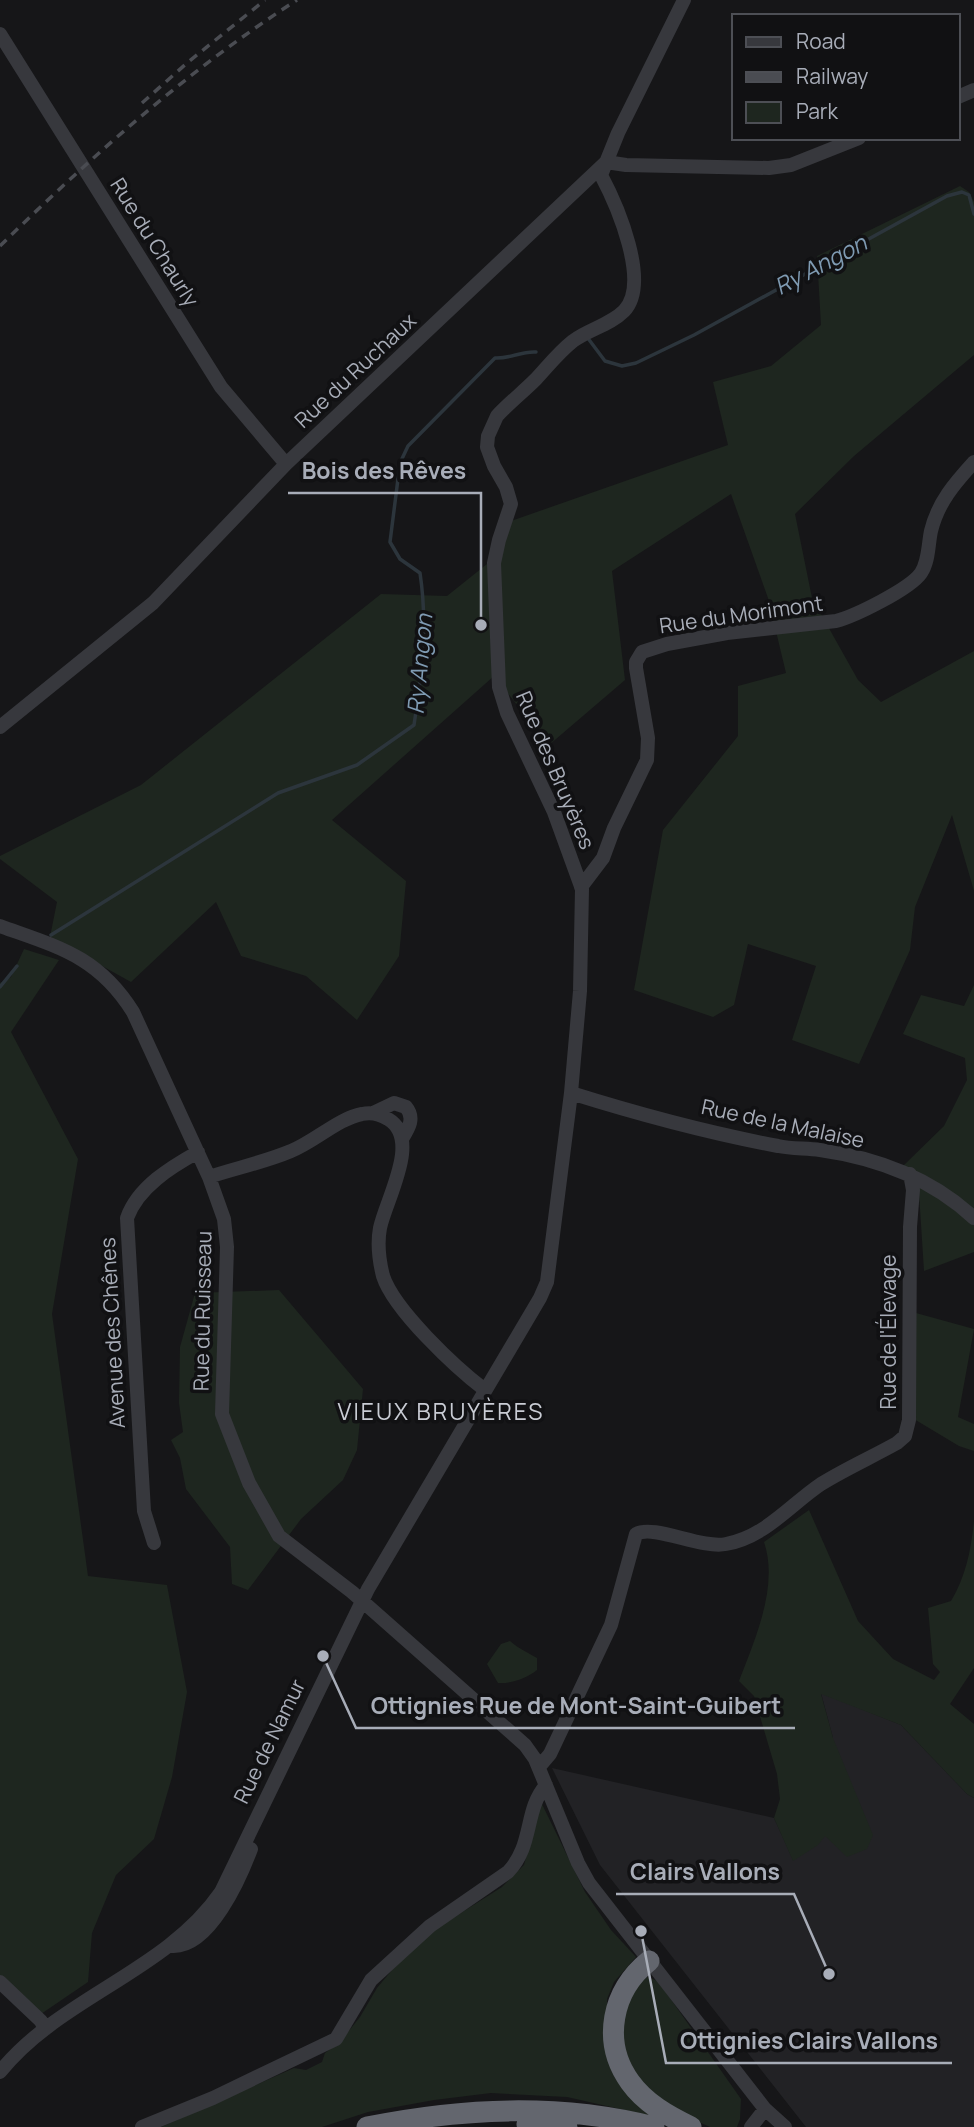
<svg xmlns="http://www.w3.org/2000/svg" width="974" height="2127" viewBox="0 0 974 2127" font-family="Manrope,sans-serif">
	<rect width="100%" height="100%" fill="#161618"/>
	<!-- built -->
	<path fill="#222225" d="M821,1693L901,1725L967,1794L974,1798V2127H806L600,1865L552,1768L774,1818L793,1860L833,1738Z"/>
	<!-- green -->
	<path fill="#1e261f" d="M960,186L969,192L974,202V355L854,456L795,514L812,598L858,680L881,702L974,651V891L952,815L915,907L910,950L859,1064L792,1040L816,966L748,944L734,1005L713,1017L634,990L663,830L738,736V686L786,673L768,598L731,494L612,571L625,680L549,745L494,676L332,820L406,881L399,956L357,1020L306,976L241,956L216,902L131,982L50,937L57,902L0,859V856L141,785L381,594L447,596L492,560L511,521L728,445L713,382L771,366L821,325L817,256Z
		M24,949L59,960L11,1032L78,1159L52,1314L88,1576L167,1585L187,1692L172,1777L154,1839L116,1875L92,1933L88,1982L41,2014L0,1976V983L11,977Z
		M974,985V1252L924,1271L919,1193L902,1167L944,1126L967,1080L965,1058L903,1034L921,995L964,1006Z
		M279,1290L363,1389L357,1450L343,1480L301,1519L248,1590L232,1584L230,1547L186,1489L180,1458L171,1440L183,1432L179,1403L180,1347L195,1293Z
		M916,1313L974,1329L958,1417L974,1424V1451L959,1446L914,1419Z
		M809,1510L858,1621L893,1659L934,1680L940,1672L933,1664L928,1608L951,1601C966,1576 971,1550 974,1521V1668L950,1704L974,1724V1798L967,1794L901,1725L821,1694L833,1738L873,1835L867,1849L847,1857L825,1836L818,1845L793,1861L774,1818L780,1799L777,1774L754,1696L739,1681C755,1639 779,1586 764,1542Z
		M510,1641C519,1649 527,1652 537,1658V1670C527,1678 511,1684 498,1683L487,1664L501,1644Z
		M538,1796L585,1892L611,1930L636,1957L614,1982L607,1999V2018L651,2116L567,2097L491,2093L434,2100L368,2112L322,2127H161L294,2068L306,2070L322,2062L325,2053L339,2043L360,2017L377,1988L402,1958L434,1930L502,1887L524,1865L537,1817Z
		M647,1977L658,1981L741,2099L740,2119L737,2127H710L674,2111L648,2093L631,2071L620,2037L626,1996Z"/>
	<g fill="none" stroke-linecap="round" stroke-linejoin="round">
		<!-- stream -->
		<path stroke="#2c353c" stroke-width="3.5" d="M587,337L605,361L622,366L636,363L694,335L947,196L962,192L969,195L974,214
			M51,935L278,793L357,765L414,725C422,672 428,626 420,573L400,559L390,542L400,463L408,446L495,358C510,359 521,351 536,352
			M0,987L17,966"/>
		<!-- minor -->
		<path stroke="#37383d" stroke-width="14" d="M0,34L221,387L286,464
			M958,97L974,90
			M606,162L626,165L769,168L791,165L859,138
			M0,727L153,603L286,464L605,163
			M581,887L603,858L614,828L647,760L648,738L636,668V662L642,652L667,644L727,633L836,621C855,616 910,589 921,573C929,561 928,545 931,531C938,502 955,483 974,462
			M0,926C58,947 98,956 133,1012L209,1177L224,1219L227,1247L222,1414L249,1483L279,1536L352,1592L525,1745L535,1759L578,1863L589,1883L765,2109L785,2127
			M571,1093C638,1114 709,1133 778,1146C792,1149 806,1148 820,1150C877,1158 932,1179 974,1218
			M373,1113L394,1103L406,1107C415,1118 409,1128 402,1139
			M209,1177C236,1168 265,1162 291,1151C314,1142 339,1118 362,1114C371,1112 380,1114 388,1119C422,1139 386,1199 380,1228C377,1244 379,1260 383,1276C394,1310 456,1368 485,1390
			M154,1543L144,1511L127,1218C138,1187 171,1167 198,1152
			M539,1767L550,1754L611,1625L636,1534C654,1524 701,1549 726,1544C765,1537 790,1505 821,1484C845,1469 872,1457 897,1443L905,1436L909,1420L910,1227L913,1190L910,1174
			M173,1946C210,1947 240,1878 251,1849
			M0,1982L41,2021L45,2029
			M0,2072C60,1997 166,1972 221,1892L368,1589L540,1298L547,1282L571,1093L580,991L582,889L554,812L507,713L499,687L494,563L499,540L511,504L506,487L494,466L487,447L488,436L497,416C509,403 523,392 536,379C548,366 559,352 573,341C589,329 610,325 624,311C651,283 617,205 601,175L618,133L684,0
			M142,2127L213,2098L336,2039L371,1980L430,1926L508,1872C534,1845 524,1810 546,1785
			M751,2127L765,2109"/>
		<!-- highway -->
		<path stroke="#63666e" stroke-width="21" d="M649,1961C612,1990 601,2042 630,2082C645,2103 668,2116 691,2127
			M527,2124L567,2127
			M367,2127C463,2108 558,2103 654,2127"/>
		<!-- rail -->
		<path stroke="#4a4c52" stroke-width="3.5" stroke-dasharray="9 7" stroke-linecap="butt" d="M142,103L187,63L265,0
			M0,246C92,156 188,70 297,0"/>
	</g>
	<g text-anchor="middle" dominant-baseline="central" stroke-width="7" stroke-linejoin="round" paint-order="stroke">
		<!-- street labels -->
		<g font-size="21" fill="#a8adb8" stroke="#111113">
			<text transform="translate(155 242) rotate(58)">Rue du Chaurly</text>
			<text transform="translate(355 370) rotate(-43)">Rue du Ruchaux</text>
			<text transform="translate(741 614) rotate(-8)">Rue du Morimont</text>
			<text transform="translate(556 770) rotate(67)">Rue des Bruyères</text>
			<text transform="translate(783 1123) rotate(12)">Rue de la Malaise</text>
			<text transform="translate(202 1311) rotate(-89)">Rue du Ruisseau</text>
			<text transform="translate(888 1332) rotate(-90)">Rue de l'Élevage</text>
			<text transform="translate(112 1333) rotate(-93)">Avenue des Chênes</text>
			<text transform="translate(269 1741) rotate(-64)">Rue de Namur</text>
		</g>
		<!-- water labels -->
		<g font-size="23" font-style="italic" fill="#7f9bb3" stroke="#111113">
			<text transform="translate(820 264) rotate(-28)">Ry Angon</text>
			<text transform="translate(419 664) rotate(-85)">Ry Angon</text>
		</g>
		<!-- neighbourhood labels -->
		<g font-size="23" letter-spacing="2" fill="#c9ccd4" stroke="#111113">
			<text x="441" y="1411">VIEUX BRUYÈRES</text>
		</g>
	</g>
	<!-- callouts -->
	<path fill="none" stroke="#a8adb8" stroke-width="2.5" d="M481 625L481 493H288M323 1656L356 1728H795M829 1974L794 1894H616M641 1931L666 2063H952"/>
	<g fill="#a8adb8" stroke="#111113" stroke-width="2.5">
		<circle cx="481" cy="625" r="7"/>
		<circle cx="323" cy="1656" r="7"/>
		<circle cx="829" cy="1974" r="7"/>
		<circle cx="641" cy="1931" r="7"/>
	</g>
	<g font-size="23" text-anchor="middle" font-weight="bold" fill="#a8adb8" stroke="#111113" stroke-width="7" stroke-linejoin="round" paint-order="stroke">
		<text x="384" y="479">Bois des Rêves</text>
		<text x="576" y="1714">Ottignies Rue de Mont-Saint-Guibert</text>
		<text x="705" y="1880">Clairs Vallons</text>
		<text x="809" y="2049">Ottignies Clairs Vallons</text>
	</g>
	<!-- legend -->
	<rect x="732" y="14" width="228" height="126" fill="#111113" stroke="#4d4f55" stroke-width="2"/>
	<rect x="746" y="37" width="35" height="10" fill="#37383d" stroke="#4d4f55" stroke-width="2"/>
	<text x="796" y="49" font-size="21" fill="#a8adb8">Road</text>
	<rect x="746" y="72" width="35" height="10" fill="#4a4c52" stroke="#4d4f55" stroke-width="2"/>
	<text x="796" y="84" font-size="21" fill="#a8adb8">Railway</text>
	<rect x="746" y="102" width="35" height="21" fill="#1e261f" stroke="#4d4f55" stroke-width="2"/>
	<text x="796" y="119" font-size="21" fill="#a8adb8">Park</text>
</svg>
